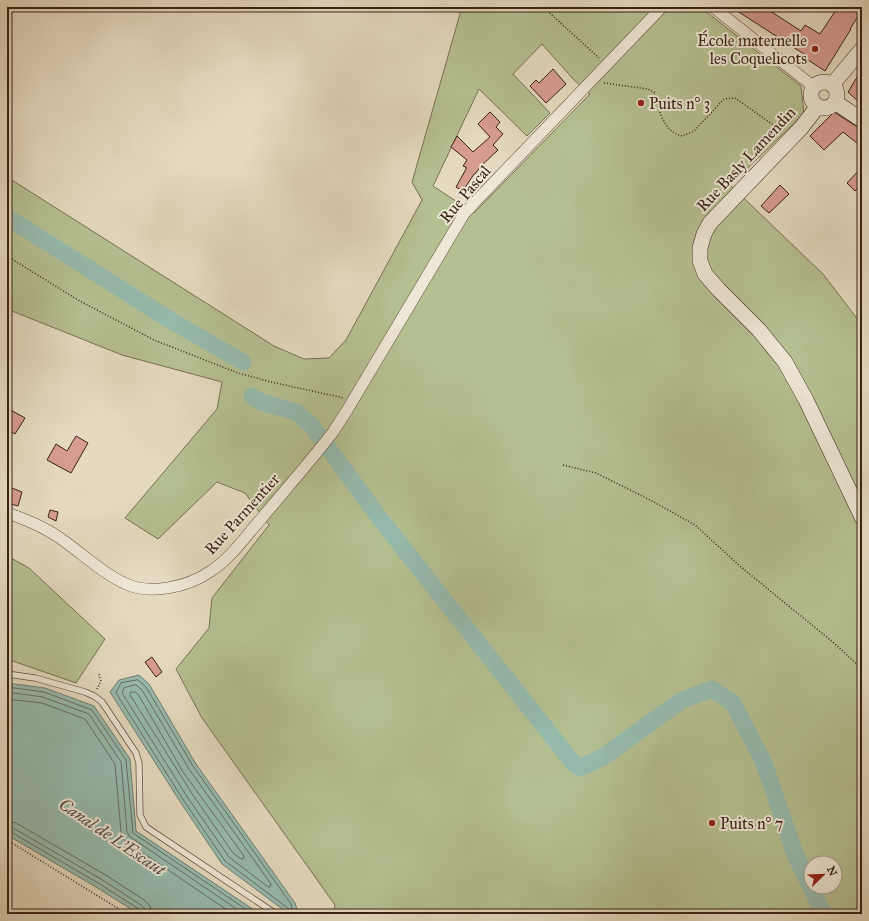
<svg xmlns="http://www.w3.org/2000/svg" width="869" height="921" viewBox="0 0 869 921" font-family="'IM FELL Great Primer',serif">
	<rect width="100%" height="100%" fill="#e5dabf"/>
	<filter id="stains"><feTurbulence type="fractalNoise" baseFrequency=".005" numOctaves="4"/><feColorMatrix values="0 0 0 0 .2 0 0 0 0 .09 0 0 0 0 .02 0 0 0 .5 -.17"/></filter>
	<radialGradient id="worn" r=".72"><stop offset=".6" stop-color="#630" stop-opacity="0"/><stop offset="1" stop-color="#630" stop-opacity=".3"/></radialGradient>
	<!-- green -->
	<path fill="#b5c092" stroke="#787054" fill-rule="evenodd" d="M462,7H700L801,86L804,114L730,185L823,274L862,325V914H333L335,905L202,718L176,669L209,628L212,598L269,525L245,493L217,482L158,539L125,518L217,409L222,382L122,355L7,309V177L274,346L304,359L329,358L346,340L422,200L412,182ZM542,44L574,80L590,94L474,213L433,186L479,89L527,136L550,113L513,74ZM811,863H835V887H811Z
		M7,556L29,568L105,639L76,683L7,659Z"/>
	<!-- water -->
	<path fill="#96bbae" stroke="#717d71" d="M139,675L149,684L196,764L295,903L298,912L296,914H289L222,864L181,803L110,692L119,680Z
		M7,683L45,688L94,706L130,759L136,831L260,914H139L96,887L7,835Z"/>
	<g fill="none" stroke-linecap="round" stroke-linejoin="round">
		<!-- shore -->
		<path stroke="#686e62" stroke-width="1" d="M138,680L146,687L193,766L291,904L292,909H289L225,861L184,801L116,693L121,683Z
			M136,685L142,690L189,769L271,884L270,887H268L229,857L188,798L122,693L124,688Z
			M7,687L44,692L92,710L126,760L133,833L253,914
			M7,692L43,697L89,714L121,762L127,831L129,836L244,914
			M131,692H135L138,694L183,772L244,856L243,859H241L233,853L193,795L130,695Z
			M7,699L42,703L85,719L115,764L121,832L124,840L233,914
			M7,821L16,823L104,874L144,900L150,906L152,914
			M7,827L13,828L101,879L141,905L145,909L146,914
			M7,832H11L98,883L139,909L141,914"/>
		<!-- river -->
		<path stroke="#96bbae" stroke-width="17" d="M7,217L170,320L243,362
			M252,396L261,402L296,412L312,426L381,520L574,764L580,768L603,757L682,700L712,689L733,703L764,763L796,857L824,914"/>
	</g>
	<!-- building -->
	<path fill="#d69c90" stroke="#3a2116" d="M731,7H764L801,31L805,25L820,34L838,7H857L856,10L860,13L850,29H851L825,71L805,58L807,56Z
		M553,69L566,84L546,103L530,86L536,80L539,83Z
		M862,69V105L848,92Z
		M490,112L500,122L496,127L503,134L493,145L498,150L481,166L475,174H474L463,191L456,187L466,169V167L463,166L467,160L451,147L457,136L473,152L490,137L478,124Z
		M834,112L862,130V147L843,132L824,150L810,136Z
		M862,167V184L855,191L847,183Z
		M780,185L789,194L769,213L761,206Z
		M7,408L25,418L15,434L7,429Z
		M76,436L88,443L71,473L47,460L56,444L67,451Z
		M7,486L22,492L18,506L7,503Z
		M50,510L58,512L56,521L48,517Z
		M152,657L162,672L156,677L145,662Z"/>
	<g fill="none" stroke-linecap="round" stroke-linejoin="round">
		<defs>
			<path id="lane" d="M7,674L35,678L85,692L94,696L102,702L136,753L139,763L140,815L146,827L276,914"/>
			<path id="street" d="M713,7L814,87
				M7,513C28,520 47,528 64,541C84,555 102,573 124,583C149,596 188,587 211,571C231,558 245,537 261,519C285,490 310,462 333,432L346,412L464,214L475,202L662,7"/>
			<path id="secondary" d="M811 95a13 13 0 1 1 26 0a13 13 0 1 1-26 0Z
				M832,85L862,49
				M835,102L862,120
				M818,106L801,128L710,223L704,234L700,248V261L705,274L719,290L759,330L785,362L806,400L862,517"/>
		</defs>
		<!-- lane casing -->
		<use href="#lane" stroke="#654f40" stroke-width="7"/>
		<!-- street casing -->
		<use href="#street" stroke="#654f40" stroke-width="12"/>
		<!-- secondary casing -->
		<use href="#secondary" stroke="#3a2116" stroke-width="16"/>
		<!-- path -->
		<path stroke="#3a2116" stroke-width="1.5" stroke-dasharray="1 2" stroke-linecap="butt" d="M543,7L599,58
			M604,83L648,89L654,92C656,103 663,126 673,132C676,134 679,135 682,136L694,131L724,99L735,98L782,131
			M7,256L78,300L154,340L238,373L271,382L344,398
			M563,465L596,473L652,501L695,525L741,567L834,643L862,669
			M97,689L101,681L99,674
			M7,840L127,914"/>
		<!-- lane -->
		<use href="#lane" stroke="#eee7d5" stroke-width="5.5"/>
		<!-- street -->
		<use href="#street" stroke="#eee7d5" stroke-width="11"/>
		<!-- secondary -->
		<use href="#secondary" stroke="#eee7d5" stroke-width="15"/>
	</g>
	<!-- markers -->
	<g fill="#8f2418" stroke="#eee7d5" stroke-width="1.5">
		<circle cx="815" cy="49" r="4"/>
		<circle cx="641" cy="103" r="4"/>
		<circle cx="712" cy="823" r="4"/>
	</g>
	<g text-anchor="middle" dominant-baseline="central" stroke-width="4" stroke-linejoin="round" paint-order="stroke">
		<!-- poi labels -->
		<g font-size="16" fill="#3a2116" stroke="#eee7d5" text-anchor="start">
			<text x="807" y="40" text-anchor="end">École maternelle<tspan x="807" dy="18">les Coquelicots</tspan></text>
			<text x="649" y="103">Puits n° 3</text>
			<text x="720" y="823">Puits n° 7</text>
		</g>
		<!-- street labels -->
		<g font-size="16" fill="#3a2116" stroke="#eee7d5">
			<text transform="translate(746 159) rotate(-47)">Rue Basly Lamendin</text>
			<text transform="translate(465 194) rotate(-50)">Rue Pascal</text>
			<text transform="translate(242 514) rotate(-48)">Rue Parmentier</text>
		</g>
		<!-- water labels -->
		<g font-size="17" font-style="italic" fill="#564f44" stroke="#eee7d5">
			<text transform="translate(112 837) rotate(34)">Canal de L'Escaut</text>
		</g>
	</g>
	<!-- margin -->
	<rect width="869" height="921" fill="none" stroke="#e5dabf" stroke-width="24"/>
	<rect x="8" y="8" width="853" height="905" fill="none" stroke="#3a2116" stroke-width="2"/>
	<rect x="12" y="12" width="845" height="897" fill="none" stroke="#3a2116"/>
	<!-- north arrow -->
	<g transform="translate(823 875) rotate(67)"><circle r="19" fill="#eee7d5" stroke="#a69889"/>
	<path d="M0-3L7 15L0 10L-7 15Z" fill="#8f2418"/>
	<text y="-6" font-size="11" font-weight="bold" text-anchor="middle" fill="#3a2116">N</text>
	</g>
	<rect width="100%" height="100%" filter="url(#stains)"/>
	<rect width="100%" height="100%" fill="url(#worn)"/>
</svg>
